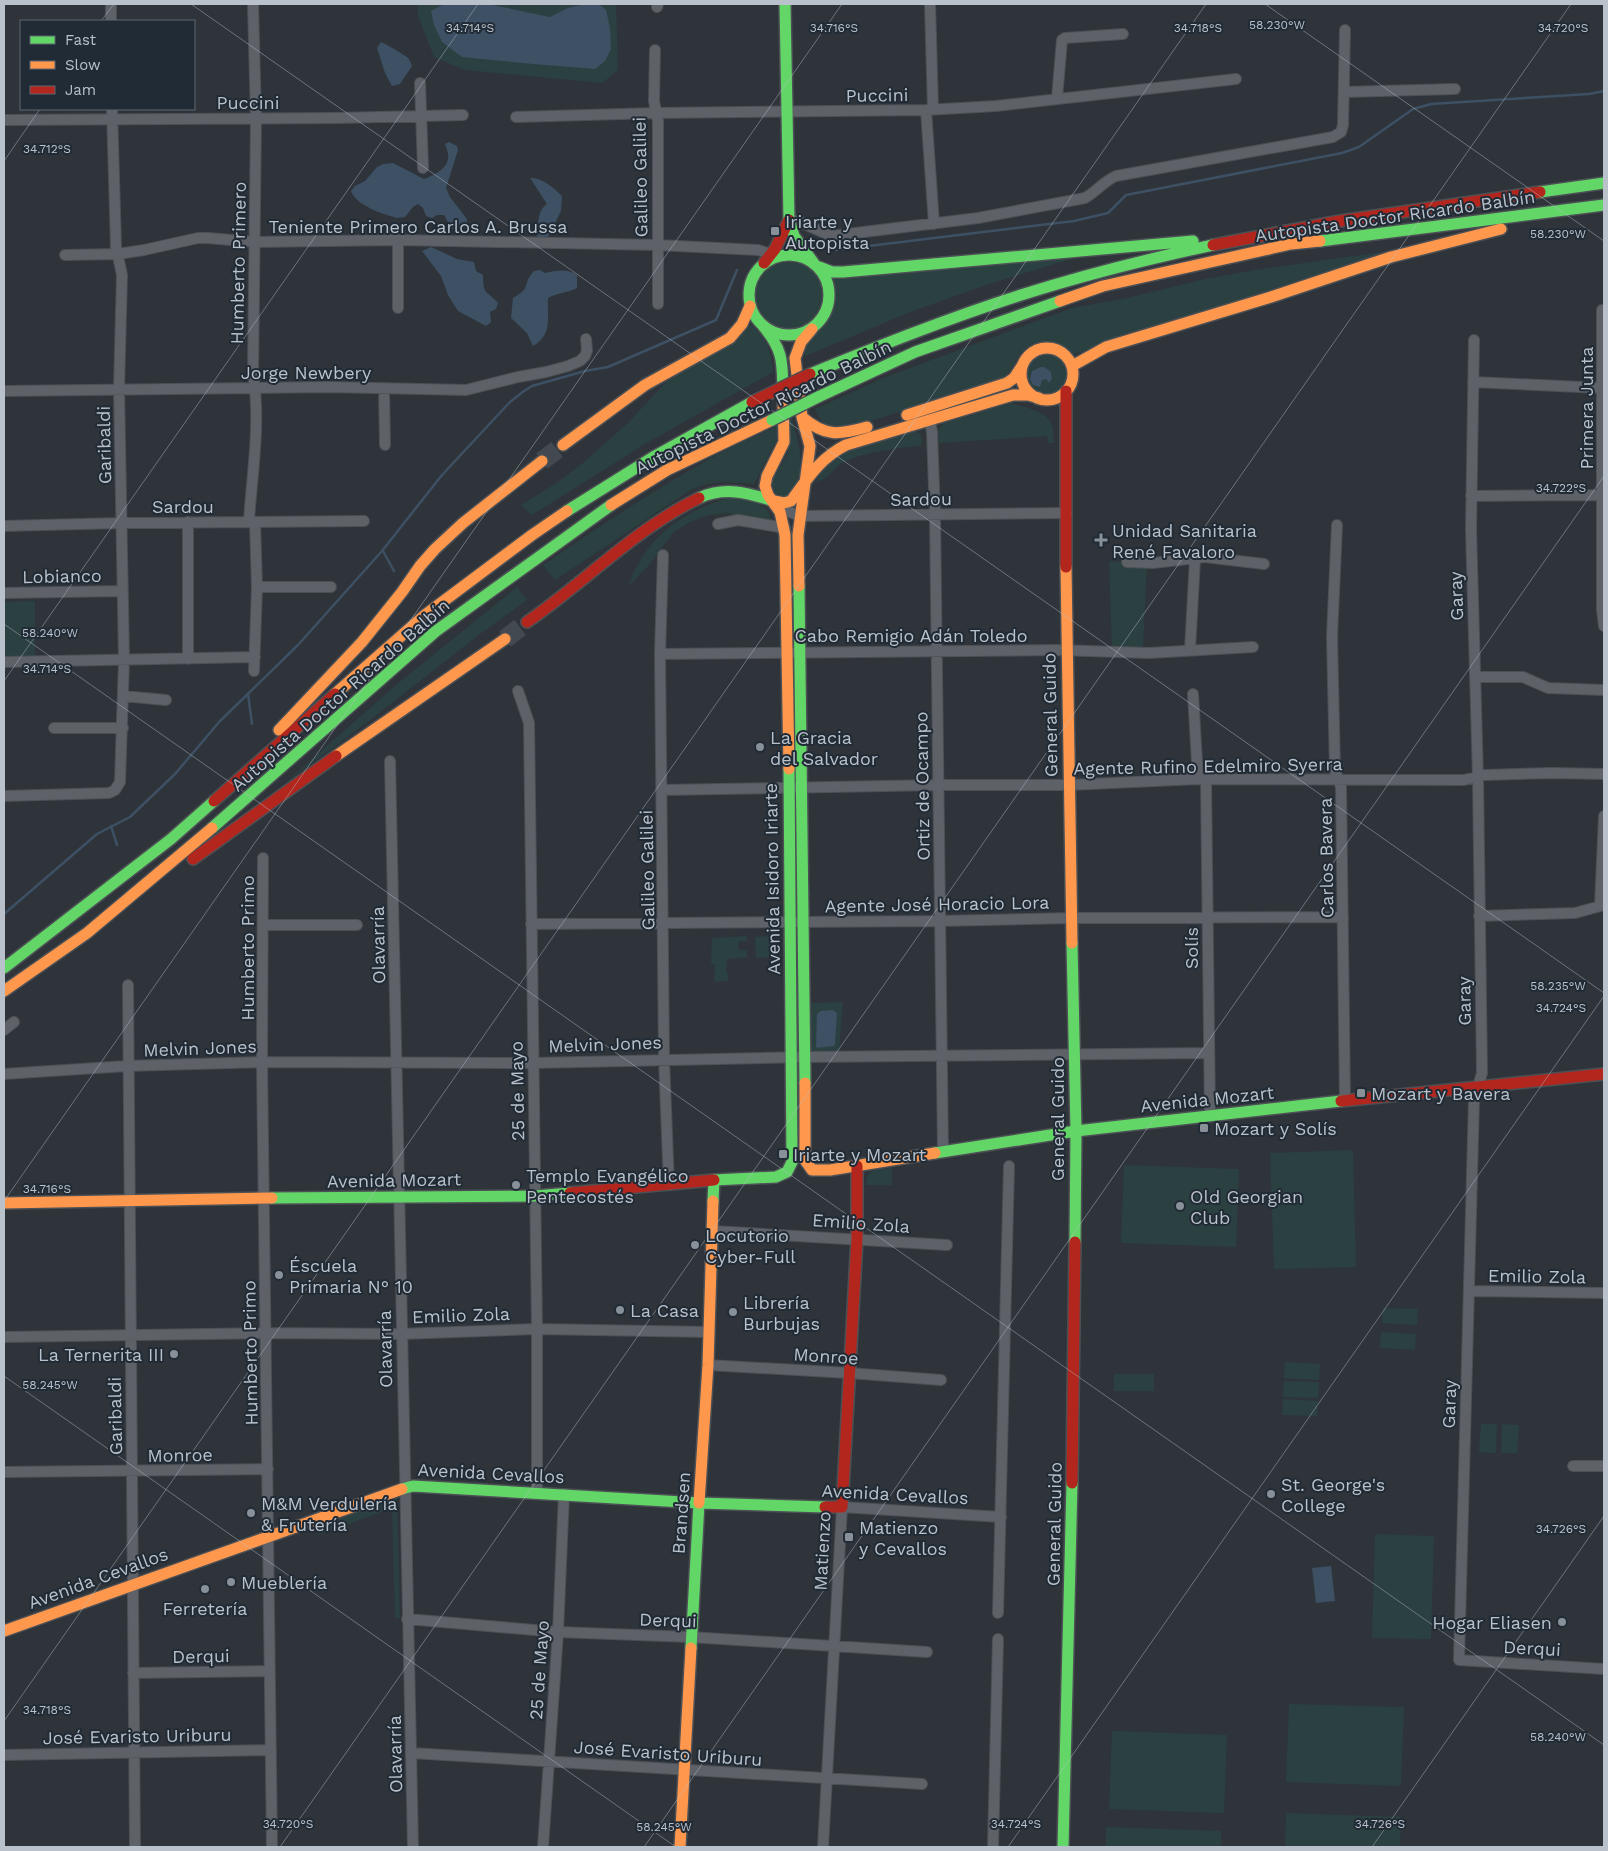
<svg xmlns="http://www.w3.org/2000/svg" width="1608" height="1851" viewBox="0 0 1608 1851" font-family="'Work Sans',sans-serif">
	<rect width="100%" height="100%" fill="#2e343a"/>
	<!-- green -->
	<path fill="#2b4041" d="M418,4H616L618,70L602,83L465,70L434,57L418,16Z
		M1389,251L1072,355C1059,344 1037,337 1023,351C1016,358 1013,367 1007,374C1003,379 996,381 991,384L854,426C837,429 822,429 815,409L883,378L1072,308L1127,298L1205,279L1255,270Z
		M1091,253L989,284L913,311L805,356C803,325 849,325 832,277Z
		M756 295a33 33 0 1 1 66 0a33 33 0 1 1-66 0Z
		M750,325C766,333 772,356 773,372L645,444L532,515L521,505L558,482L584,462L628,423L665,383Z
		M1024 373a22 22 0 1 1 44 0a22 22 0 1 1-44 0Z
		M1012,403C1023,407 1046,411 1051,423C1054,429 1053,437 1054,443H1048L1047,436L939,443L938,431L942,424Z
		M790,412C797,440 812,472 786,497L774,494L772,480L785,459L788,452Z
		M782,424V429L754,484C730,482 715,480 692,489L555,580L543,565C605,523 668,480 734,446C749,438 766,432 782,424Z
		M915,431L921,435L922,445C896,449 868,451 844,462C832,467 831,479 816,482C818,478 821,472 824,469C847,445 886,440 915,431Z
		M728,498L754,501L767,510L774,524L740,518L728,513L708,515L688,523L674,532L648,566L632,583L629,584C646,538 681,512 728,498Z
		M1109,561L1147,564L1143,648H1112Z
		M517,587L527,600L476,637L369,721L285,783L396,685Z
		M35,601V656L4,657V602Z
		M747,936V941H739L738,949L747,951V957L727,959L726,973H728V981L714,982L715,964H711L712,938Z
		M771,936L777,941V957L756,958L755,937Z
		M843,1002L839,1053H815L811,1052L809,1003Z
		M1353,1150L1356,1267L1274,1269L1270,1153Z
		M1124,1165L1239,1169L1236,1247L1121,1243Z
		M892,1168V1185H866C866,1167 878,1170 892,1168Z
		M1383,1308L1418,1309L1417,1325L1382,1323Z
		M1381,1332L1416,1334L1415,1350L1380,1348Z
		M1285,1362L1320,1364L1319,1380L1284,1378Z
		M1114,1374H1154V1391H1114Z
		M1284,1381L1319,1382L1318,1398L1283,1397Z
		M1283,1399L1318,1401L1317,1416L1282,1415Z
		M1481,1424H1497L1496,1453L1479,1452Z
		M1502,1424L1519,1425L1517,1453H1501Z
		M397,1495L400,1618H395L392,1508L318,1535L316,1526Z
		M1375,1534L1434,1536L1431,1639L1372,1638Z
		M1289,1704L1404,1707L1401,1786L1286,1782Z
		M1112,1731L1227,1735L1224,1813L1109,1809Z
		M1286,1813L1401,1817L1400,1847H1285Z
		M1106,1827L1221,1831V1847H1106Z"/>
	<!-- water -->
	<path fill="#3d5064" d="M459,4H488L550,17L568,8L585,4H599L606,10L610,28L611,49L605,61L595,69L533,64L462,57L442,42L434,25L431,11L442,5Z
		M381,42C384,43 405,55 408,58C409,59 412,65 412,66L400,84L392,86L385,73L377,48Z
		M449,142L457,146L458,150L446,188L450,197L467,219L466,226L455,230L450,226L444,215H437L432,218L426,216L423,208L418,204L413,207L405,217C401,217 397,219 394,217C381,214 355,204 351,191L355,186L365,181L377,167L383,164L393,163L424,179C433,176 450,168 448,155C448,152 446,147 445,144Z
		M530,178C542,177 554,188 562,196L561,211L548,237H537C538,226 537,210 547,204Z
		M431,247L457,259L474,262L476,271L483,275C483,296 487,290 498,303L496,309L490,312L491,322L486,326L458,311L448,295L441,276L422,251Z
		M540,270L545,273C556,271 567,268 577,275V288C567,293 557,293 548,298C547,318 553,334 533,346L527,333L511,318L513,298C533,287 521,285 534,271Z
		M1041,367H1044L1051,372L1052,379L1049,383L1046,379L1042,380L1040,387L1033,385L1030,379L1032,371Z
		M833,1010L837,1013L835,1044L834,1046L817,1048L816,1046L817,1014L821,1011Z
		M1331,1566L1335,1601L1316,1603L1312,1568Z"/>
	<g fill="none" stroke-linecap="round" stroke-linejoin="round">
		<!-- stream -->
		<path stroke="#3d5064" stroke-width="2.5" d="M836,250L1074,221L1108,213L1126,195L1342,153L1359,147L1413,109L1431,104L1589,94L1604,91
			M383,551L394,571
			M248,694L252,724
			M111,826L117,845
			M4,914L97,834L130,817L175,774L220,721L298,645L382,551L442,475L510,402L524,391L532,386L585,371L608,367L716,320L737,270"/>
		<!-- highway-tunnel -->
		<path stroke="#434950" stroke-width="19" stroke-dasharray="19 9" stroke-linecap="butt" d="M542,461L563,445
			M505,639L527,622"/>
		<defs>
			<path id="street" d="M111,4V21
				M930,4L933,109
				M657,7L658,4
				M655,50L654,101L658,121V304
				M420,83L423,168
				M1344,92L1455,89
				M1057,98L1062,40L1065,38L1123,34
				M926,110L934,224
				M516,117L656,113L926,110L996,106L1236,79
				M4,120L337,118L463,115
				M789,220L798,221L831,236L978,218L1085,198C1097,191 1104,181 1116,176L1333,137L1341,132L1343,125L1345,30
				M65,255L118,254L144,250L198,238H208L255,242L398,240L657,245L758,250L771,254
				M398,308V240
				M1602,310V610L1604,626
				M1474,340L1471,529L1478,778L1482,1073L1474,1100L1459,1660L1604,1669
				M1473,382L1602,388
				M384,389L385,445
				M4,391L328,387L466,390L518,377L546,372L568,366L580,361L585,356L587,351L586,339
				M930,420L932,432L935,515L943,1152
				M1471,496L1604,495
				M777,507L800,516L1067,513
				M249,521C252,473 261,423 253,374L256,119L253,4
				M188,522V659
				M718,524L738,520L785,528
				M1337,525L1332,637L1335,770L1341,787L1345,1101
				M4,526L121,523L364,521
				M663,555L660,654L664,1059L669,1185
				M1127,562L1153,563L1205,557L1264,564
				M257,587H331
				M4,593L122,591
				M1190,650L1195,559
				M660,654L1058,650L1149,653L1253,647
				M4,662L255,657
				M254,671L257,587L255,522
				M1475,677H1523L1548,688L1604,690
				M518,691L529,723L537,1329V1493
				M1193,694L1198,779
				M123,696L166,700
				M54,728H123
				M390,761L413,1847
				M1206,780L1210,1116
				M662,790L938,785H1069L1198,779L1464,780L1485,775L1552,773L1604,774
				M4,796L109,793L115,790L120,782L124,660L119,389L122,275L116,247L112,109
				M263,858L262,1062L272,1847
				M1600,906L1604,816
				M1479,916L1575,913L1604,905
				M531,924L940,921L1073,918L1343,917
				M263,925H357
				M128,985L135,1847
				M4,1030L14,1022
				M4,1074L127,1066L262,1062L533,1063L805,1057L1208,1053
				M713,1231L947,1245
				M1469,1291L1604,1293
				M4,1337L266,1333L401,1334L537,1329L709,1332
				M708,1365L849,1373L941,1380
				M1573,1466H1604
				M4,1472L268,1469
				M998,1613L1009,1166
				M407,1619L558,1632L690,1637L927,1652
				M133,1673L269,1671
				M411,1753L922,1784
				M4,1755L271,1750
				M543,1847L558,1632L564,1494
				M823,1847L842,1507L1001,1517
				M993,1847L998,1639"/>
			<path id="fast" d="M785,4L789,220L794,236L813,262
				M1540,192L1604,183
				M1320,241L1604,205
				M749 295a40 40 0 1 1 80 0a40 40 0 1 1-80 0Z
				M819,267L832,272H843L1193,241
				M763,326C785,352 782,364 783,396
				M810,374C879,346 949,318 1021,295C1084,275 1148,259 1213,245
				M818,397L915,352L1060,301
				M699,498C725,486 748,493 774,501
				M567,511L655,456L752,402
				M799,586L805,1083
				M212,828L436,631L611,505
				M1072,943L1076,1131
				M4,968L171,839L214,801
				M935,1153L1076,1131L1341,1101
				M272,1198L535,1196L570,1193
				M713,1201L714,1180L776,1177L787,1172L792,1162L789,769
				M1075,1242L1076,1131
				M402,1489L413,1486L699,1503L825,1507
				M691,1648L699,1503
				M1063,1847L1072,1483"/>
			<path id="slow" d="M1060,301L1103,286L1291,244L1320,241
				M1021 374a26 26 0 1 1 52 0a26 26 0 1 1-52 0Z
				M1072,366L1106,347L1271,297L1391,257L1501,229
				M783,396L784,442L767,476L765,486L768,495L780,512L785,535L789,769
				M907,415L1007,383L1014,378L1022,366
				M802,417C825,437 839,435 867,427
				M563,445L645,385L730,338L742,324L750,306
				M774,501L784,503L791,501C808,478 820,458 846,445L1013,395H1028L1039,398
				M611,505L667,470L772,420
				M1066,567L1072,943
				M799,586L798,535L810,446L802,417L795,358L801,342L812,329
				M335,694L425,615L532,535L567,511
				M279,730L362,642L402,592L420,566L435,549L463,523L542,461
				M336,756L505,639
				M4,991L87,933L212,828
				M805,1083V1160L812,1170H830L935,1153
				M4,1203L272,1198
				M699,1503L708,1365L713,1201
				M4,1631L402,1489
				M680,1847L691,1648"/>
			<path id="jam" d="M1213,245L1340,221L1540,192
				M764,263L775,249L789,220
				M1066,391V567
				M527,622C585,582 635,529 699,498
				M214,801L335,694
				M193,859L336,756
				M1341,1101L1604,1074
				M570,1193L714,1180
				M1072,1483L1075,1242
				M825,1507H842L857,1239V1166"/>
		</defs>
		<!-- street casing -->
		<use href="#street" stroke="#4c5055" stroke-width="12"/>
		<!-- fast casing -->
		<use href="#fast" stroke="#4c5055" stroke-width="14"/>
		<!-- slow casing -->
		<use href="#slow" stroke="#4c5055" stroke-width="14"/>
		<!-- jam casing -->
		<use href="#jam" stroke="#4c5055" stroke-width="14"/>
		<!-- street -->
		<use href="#street" stroke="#5e6268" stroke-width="10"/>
		<!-- fast -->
		<use href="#fast" stroke="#63d668" stroke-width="11"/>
		<!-- slow -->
		<use href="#slow" stroke="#ff974d" stroke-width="11"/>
		<!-- jam -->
		<use href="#jam" stroke="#b3261e" stroke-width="11"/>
		<defs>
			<path id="fast-bridge" d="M772,420L818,397"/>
			<path id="jam-bridge" d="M752,402L810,374"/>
		</defs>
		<!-- fast-bridge casing -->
		<use href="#fast-bridge" stroke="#4b5055" stroke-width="14" stroke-linecap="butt"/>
		<!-- jam-bridge casing -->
		<use href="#jam-bridge" stroke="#4b5055" stroke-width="14" stroke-linecap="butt"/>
		<!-- fast-bridge -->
		<use href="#fast-bridge" stroke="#63d668" stroke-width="11"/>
		<!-- jam-bridge -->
		<use href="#jam-bridge" stroke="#b3261e" stroke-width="11"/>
	</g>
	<!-- ticks -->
	<path fill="none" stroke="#b9c1ca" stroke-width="1" stroke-opacity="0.45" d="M191,4L1604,993M1265,4L1604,241M101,21L114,4M4,161L40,109M4,624L1604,1745M4,681L478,4M4,1201L842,4M4,1376L676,1847M4,1721L1206,4M280,1847L1571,4M644,1847L1604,476M1008,1847L1604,996M1372,1847L1604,1516"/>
	<!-- markers -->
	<g fill="#889098" stroke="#212b36" stroke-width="2">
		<rect x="770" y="226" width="10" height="10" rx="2.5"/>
		<path d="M1098.5 532.5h5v5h5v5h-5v5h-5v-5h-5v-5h5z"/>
		<circle cx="760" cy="747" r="5"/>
		<rect x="1356" y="1088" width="10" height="10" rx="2.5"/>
		<rect x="1199" y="1123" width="10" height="10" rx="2.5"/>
		<rect x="778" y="1149" width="10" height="10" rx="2.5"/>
		<circle cx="516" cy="1185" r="5"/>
		<circle cx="1180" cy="1206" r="5"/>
		<circle cx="695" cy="1245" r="5"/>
		<circle cx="279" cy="1275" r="5"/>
		<circle cx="620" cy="1310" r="5"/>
		<circle cx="733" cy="1312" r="5"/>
		<circle cx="174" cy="1354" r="5"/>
		<circle cx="1271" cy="1494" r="5"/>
		<circle cx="251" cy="1513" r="5"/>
		<rect x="844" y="1532" width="10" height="10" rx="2.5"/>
		<circle cx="231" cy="1582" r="5"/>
		<circle cx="205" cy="1589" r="5"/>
		<circle cx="1562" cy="1622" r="5"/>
	</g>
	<g text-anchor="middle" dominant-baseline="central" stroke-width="4" stroke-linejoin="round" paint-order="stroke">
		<!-- street labels -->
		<g font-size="18" fill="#b9c1ca" stroke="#212b36">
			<text transform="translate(877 95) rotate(-1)">Puccini</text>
			<text x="248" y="102">Puccini</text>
			<text transform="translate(640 177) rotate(-91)">Galileo Galilei</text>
			<text transform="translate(1395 216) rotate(-8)">Autopista Doctor Ricardo Balbín</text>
			<text x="418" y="226">Teniente Primero Carlos A. Brussa</text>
			<text transform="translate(238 263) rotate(-89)">Humberto Primero</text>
			<text x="306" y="372">Jorge Newbery</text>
			<text transform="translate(763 407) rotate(-26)">Autopista Doctor Ricardo Balbín</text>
			<text transform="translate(1586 408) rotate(-90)">Primera Junta</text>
			<text transform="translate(104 445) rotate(-91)">Garibaldi</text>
			<text transform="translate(921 499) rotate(-1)">Sardou</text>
			<text x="183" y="506">Sardou</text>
			<text transform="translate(62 576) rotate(-1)">Lobianco</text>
			<text transform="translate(1456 596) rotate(-92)">Garay</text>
			<text x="911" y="635">Cabo Remigio Adán Toledo</text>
			<text transform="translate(340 695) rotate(-41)">Autopista Doctor Ricardo Balbín</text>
			<text transform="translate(1050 715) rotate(-91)">General Guido</text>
			<text transform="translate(1208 766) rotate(-1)">Agente Rufino Edelmiro Syerra</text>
			<text transform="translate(922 786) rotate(-91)">Ortiz de Ocampo</text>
			<text transform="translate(1326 858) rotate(-91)">Carlos Bavera</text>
			<text transform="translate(647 870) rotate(-91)">Galileo Galilei</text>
			<text transform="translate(772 879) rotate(-91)">Avenida Isidoro Iriarte</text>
			<text transform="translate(937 904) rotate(-1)">Agente José Horacio Lora</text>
			<text transform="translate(378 945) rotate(-91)">Olavarría</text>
			<text transform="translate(247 948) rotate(-90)">Humberto Primo</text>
			<text transform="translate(1191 948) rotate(-90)">Solís</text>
			<text transform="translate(1464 1001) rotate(-91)">Garay</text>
			<text transform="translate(605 1044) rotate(-2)">Melvin Jones</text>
			<text transform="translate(200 1048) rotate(-2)">Melvin Jones</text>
			<text transform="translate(517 1091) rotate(-91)">25 de Mayo</text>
			<text transform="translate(1207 1099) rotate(-6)">Avenida Mozart</text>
			<text transform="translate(1057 1119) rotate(-90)">General Guido</text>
			<text transform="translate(394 1180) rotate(-1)">Avenida Mozart</text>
			<text transform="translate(861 1223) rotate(4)">Emilio Zola</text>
			<text transform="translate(1537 1276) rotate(1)">Emilio Zola</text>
			<text transform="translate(461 1315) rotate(-2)">Emilio Zola</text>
			<text transform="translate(385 1349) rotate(-91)">Olavarría</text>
			<text transform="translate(250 1353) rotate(-91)">Humberto Primo</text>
			<text transform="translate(826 1356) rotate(4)">Monroe</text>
			<text transform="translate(1449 1404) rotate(-88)">Garay</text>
			<text transform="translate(115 1416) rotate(-91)">Garibaldi</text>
			<text transform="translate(180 1455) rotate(-1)">Monroe</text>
			<text transform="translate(491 1473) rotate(3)">Avenida Cevallos</text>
			<text transform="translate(895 1494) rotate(3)">Avenida Cevallos</text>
			<text transform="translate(681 1513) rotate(-86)">Brandsen</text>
			<text transform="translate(1054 1524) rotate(-89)">General Guido</text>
			<text transform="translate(822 1551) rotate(-87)">Matienzo</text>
			<text transform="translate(98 1578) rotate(-20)">Avenida Cevallos</text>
			<text transform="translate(668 1620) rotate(2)">Derqui</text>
			<text transform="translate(1532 1648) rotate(3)">Derqui</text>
			<text transform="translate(201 1656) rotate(-1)">Derqui</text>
			<text transform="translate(539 1670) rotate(-86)">25 de Mayo</text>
			<text transform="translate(137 1736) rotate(-1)">José Evaristo Uriburu</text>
			<text transform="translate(668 1753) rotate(4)">José Evaristo Uriburu</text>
			<text transform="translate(395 1754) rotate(-91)">Olavarría</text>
		</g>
		<!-- poi labels -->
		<g font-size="18" fill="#b9c1ca" stroke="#212b36" text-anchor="start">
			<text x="785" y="221">Iriarte y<tspan x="785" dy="21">Autopista</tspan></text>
			<text x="1112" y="530">Unidad Sanitaria<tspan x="1112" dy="21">René Favaloro</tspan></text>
			<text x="770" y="737">La Gracia<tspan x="770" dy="21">del Salvador</tspan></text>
			<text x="1371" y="1093">Mozart y Bavera</text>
			<text x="1214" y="1128">Mozart y Solís</text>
			<text x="793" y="1154">Iriarte y Mozart</text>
			<text x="526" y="1175">Templo Evangélico<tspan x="526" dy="21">Pentecostés</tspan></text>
			<text x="1190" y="1196">Old Georgian<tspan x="1190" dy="21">Club</tspan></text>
			<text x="705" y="1235">Locutorio<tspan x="705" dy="21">Cyber-Full</tspan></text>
			<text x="289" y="1265">Éscuela<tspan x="289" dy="21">Primaria N° 10</tspan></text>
			<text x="743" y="1302">Librería<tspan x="743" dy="21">Burbujas</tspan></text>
			<text x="630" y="1310">La Casa</text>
			<text x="164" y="1354" text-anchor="end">La Ternerita III</text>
			<text x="1281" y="1484">St. George's<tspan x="1281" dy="21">College</tspan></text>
			<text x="261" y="1503">M&amp;M Verdulería<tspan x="261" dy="21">&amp; Frutería</tspan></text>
			<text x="859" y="1527">Matienzo<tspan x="859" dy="21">y Cevallos</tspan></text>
			<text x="241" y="1582">Mueblería</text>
			<text x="205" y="1608" text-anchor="middle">Ferretería</text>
			<text x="1552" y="1622" text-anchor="end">Hogar Eliasen</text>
		</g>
	</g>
	<g font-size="12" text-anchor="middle" fill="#b9c1ca" stroke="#212b36" stroke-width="4" stroke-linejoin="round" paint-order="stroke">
		<text x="1277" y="29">58.230°W</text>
		<text x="470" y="32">34.714°S</text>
		<text x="834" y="32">34.716°S</text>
		<text x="1198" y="32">34.718°S</text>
		<text x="1563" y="32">34.720°S</text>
		<text x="47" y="153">34.712°S</text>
		<text x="1558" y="238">58.230°W</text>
		<text x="1561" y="492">34.722°S</text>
		<text x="50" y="637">58.240°W</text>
		<text x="47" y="673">34.714°S</text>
		<text x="1558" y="990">58.235°W</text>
		<text x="1561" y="1012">34.724°S</text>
		<text x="47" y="1193">34.716°S</text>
		<text x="50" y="1389">58.245°W</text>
		<text x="1561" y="1533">34.726°S</text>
		<text x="47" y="1714">34.718°S</text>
		<text x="1558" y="1741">58.240°W</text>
		<text x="288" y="1828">34.720°S</text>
		<text x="1016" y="1828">34.724°S</text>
		<text x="1380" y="1828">34.726°S</text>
		<text x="664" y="1831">58.245°W</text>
	</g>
	<!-- border -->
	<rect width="1608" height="1851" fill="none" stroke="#b9c1ca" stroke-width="10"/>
	<!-- legend -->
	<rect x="20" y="20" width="175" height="90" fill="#212b36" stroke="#5e6771"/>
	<rect x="30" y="36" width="25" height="8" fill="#63d668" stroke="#5e6771"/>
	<text x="65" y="45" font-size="15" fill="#b9c1ca">Fast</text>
	<rect x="30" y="61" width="25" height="8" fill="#ff974d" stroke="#5e6771"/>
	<text x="65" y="70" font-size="15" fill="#b9c1ca">Slow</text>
	<rect x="30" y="86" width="25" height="8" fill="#b3261e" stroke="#5e6771"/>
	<text x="65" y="95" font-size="15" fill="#b9c1ca">Jam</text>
</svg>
